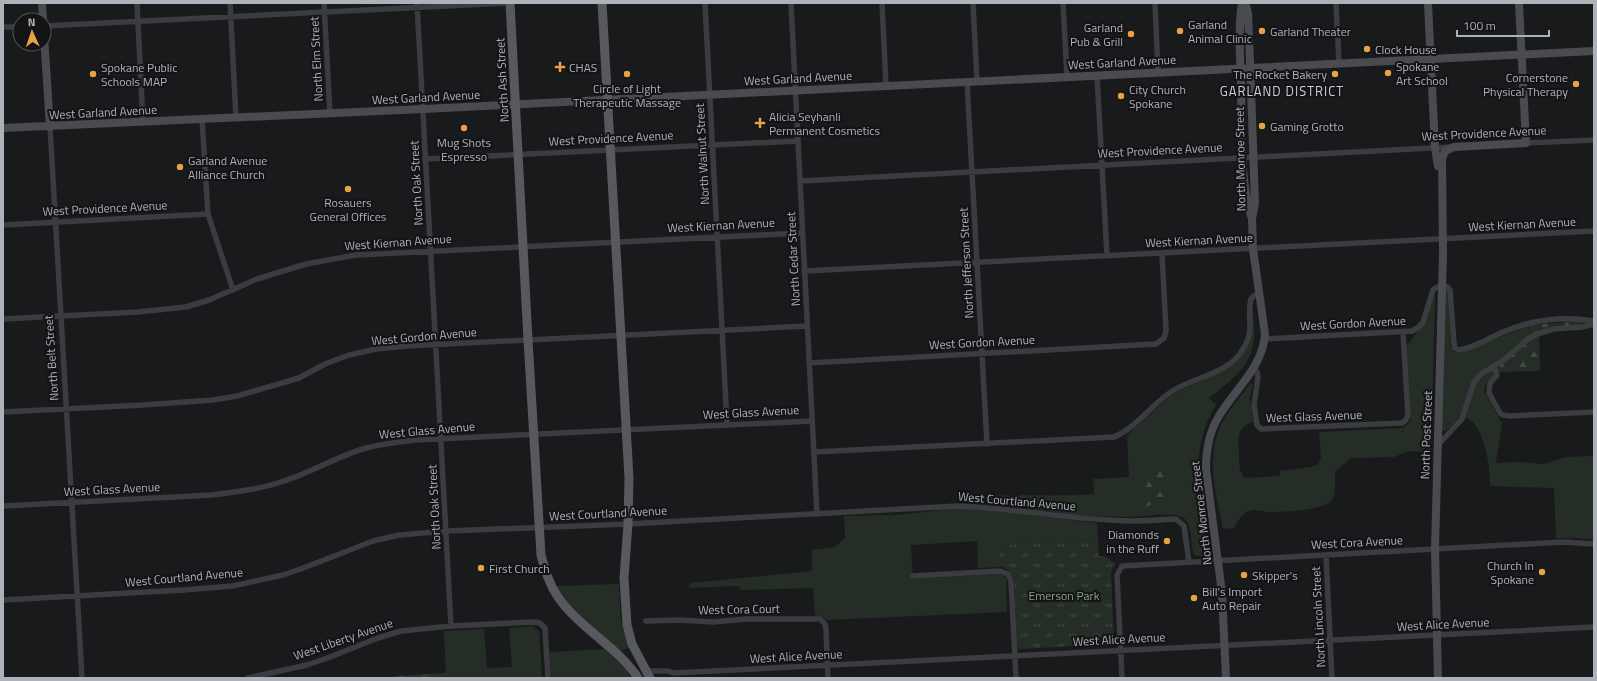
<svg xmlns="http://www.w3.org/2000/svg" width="1597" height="681" viewBox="0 0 1597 681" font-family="'Titillium Web',sans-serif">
	<defs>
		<pattern id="forest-firs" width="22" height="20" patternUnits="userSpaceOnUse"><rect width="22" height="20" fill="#252e26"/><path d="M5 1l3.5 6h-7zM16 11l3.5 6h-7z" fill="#424a43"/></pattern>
		<pattern id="park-tufts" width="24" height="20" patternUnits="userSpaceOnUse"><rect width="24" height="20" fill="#252e26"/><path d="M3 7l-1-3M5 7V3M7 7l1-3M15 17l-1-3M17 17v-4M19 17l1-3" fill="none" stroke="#424a43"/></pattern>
	</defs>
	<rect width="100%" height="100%" fill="#191a1b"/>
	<!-- grass -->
	<path fill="#252e26" d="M1447,290L1448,292L1451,345L1453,351L1460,353L1529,325L1532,332L1502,359L1499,372L1487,381L1484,391L1502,423L1496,463L1519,462L1543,464L1567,457L1594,456V540L1575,538H1556L1554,488L1490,486C1490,467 1485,418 1460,416L1453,425L1445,431H1442L1441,427L1445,292Z
		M1434,291L1435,297L1431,452L1408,451L1394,457L1351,458L1335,472C1335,480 1336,492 1333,499C1328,510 1284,512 1271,512C1264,512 1254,508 1247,512C1241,515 1237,522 1234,528L1223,529C1216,495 1205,456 1222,423C1230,408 1241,396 1251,383L1253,384L1250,398L1253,422C1236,427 1238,440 1239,454C1239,463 1239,470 1244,478L1280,476V471L1310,467L1318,465L1321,457L1319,432L1403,428L1409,423L1411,418L1409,417L1406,347L1423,324Z
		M1252,306C1260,356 1247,369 1209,398L1216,405C1187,452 1201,496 1209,547L1203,556H1196L1194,554C1190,544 1193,527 1185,519C1175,511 1143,517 1131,517C1083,518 1035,509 987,504L988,496C1023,494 1059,497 1094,494L1093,479L1129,477L1127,435L1169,397L1180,390L1228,368L1236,362L1243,353L1252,316Z
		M959,508L989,510L1097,523L1098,540L1000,545L1001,567L978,568L977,541L911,545L913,579L999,574L1003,575L1006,578L1007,612L827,620L823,617L815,615L813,588L740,590L739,586L689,588L690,583L812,571V550L835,547L845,538L844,516L896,515Z
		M619,584L621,622L629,648L619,651C596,631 572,613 556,586Z
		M533,626L539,631L542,678H446L444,631L484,629L487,668L512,667L509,628Z
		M605,649L625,668L631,678H551L549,652Z"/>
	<!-- forest -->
	<path fill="url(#forest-firs)" d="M1582,321L1584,322L1582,324L1539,330L1540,371L1499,372L1501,359L1531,332L1529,325Z
		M1153,465H1157L1167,471L1168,493L1160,500L1136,512L1133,509L1147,485L1148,471Z"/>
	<!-- park -->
	<path fill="url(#park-tufts)" d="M1098,540L1099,556H1104L1116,564L1112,569L1111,574L1114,644L1019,649L1017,646L1014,580C1012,573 1009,568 1001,567L999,545Z
		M446,673V678H389L395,676Z"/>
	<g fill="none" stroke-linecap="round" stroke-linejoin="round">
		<!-- street -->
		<path stroke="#3b3c40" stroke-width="5.5" d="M137,3L143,122
			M230,3L236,117
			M324,3L330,114
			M417,3L451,626
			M705,3L727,424
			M791,3L817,514
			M882,3L886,86
			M973,3L977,81
			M1063,3L1067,77
			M1155,3L1158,72
			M1336,3L1339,63
			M44,26L508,3
			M3,27H20
			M1097,75L1107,255
			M967,82L987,444
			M202,119L208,214L233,290
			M50,127L82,678
			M1526,143L1594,140
			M425,159L797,141
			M800,181L1450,147
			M3,225L208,214
			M804,271L1594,231
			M3,319L138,312L186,307L209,300L257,279L306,264L356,255L802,233
			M1264,339L1412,331L1419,327L1423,322L1433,290C1438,285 1446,284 1450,290L1454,343L1455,348L1459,350C1474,348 1489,338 1503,332C1531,320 1563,316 1594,321
			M809,363L1156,344L1164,338L1166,331L1162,253
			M1494,366L1497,375L1490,383L1489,393L1500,413L1503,415L1510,416L1594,412
			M1253,369L1257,372L1258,377L1254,405L1257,425L1261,429L1402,423L1406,420L1408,415L1403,332
			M3,412L143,405L213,400L237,396L299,378L325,364L349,355L376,349L407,346L807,326
			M1438,445L1462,419L1474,382L1481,374L1504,360L1528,339L1537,334L1554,329L1582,327L1594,324
			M814,452L1114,437C1138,427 1152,403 1174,390C1197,376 1229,374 1243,349C1256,328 1246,318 1251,299L1255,295H1258
			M3,506L212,495C236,492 261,489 284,481C312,472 338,456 366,448C382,444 398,442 415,440L812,421
			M1326,555L1332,678
			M913,576L1000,571L1008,574L1011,581L1016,678
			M3,600L183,590L233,586L283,575L306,567L373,541L399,535L447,531L628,524L957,506C1015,508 1073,520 1131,521C1145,521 1159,520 1173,519L1177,520L1184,526L1189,562
			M646,621L679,620L713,622L746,619H820L825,624L826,630L828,678
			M647,671H668L673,673L1594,627
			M248,678L307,665L330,657L378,638L401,631L451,626L533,622L540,623L545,628L548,678
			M1122,678L1117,575L1122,566L1564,542L1594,544"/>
		<!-- secondary -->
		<path stroke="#494b50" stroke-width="8" d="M42,3L43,20
			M1242,3C1238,28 1240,57 1241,82C1242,124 1239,176 1251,216
			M1428,3L1435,148L1438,166
			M44,36L50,127
			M3,128L423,109L1594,51
			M1226,678L1222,593L1206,469C1206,450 1209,432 1219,416C1235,389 1263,367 1265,334L1253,249L1252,219L1255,203L1250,60L1248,13L1245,3
			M1438,678L1435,549L1443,253L1442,159L1445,151L1454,147L1526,143L1519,3"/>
		<!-- primary -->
		<path stroke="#57595f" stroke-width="9" d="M510,3L528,340L541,555C545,570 549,584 558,597C580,629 617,646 638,678
			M602,3L629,478L628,524L624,578L627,625L632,644L650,678"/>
	</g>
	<!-- markers -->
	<g fill="#e8a245" stroke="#141416" stroke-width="1.5">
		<circle cx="1180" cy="31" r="4"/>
		<circle cx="1262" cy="31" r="4"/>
		<circle cx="1131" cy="34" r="4"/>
		<circle cx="1367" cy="49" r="4"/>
		<path d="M558 61h4v4h4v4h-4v4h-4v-4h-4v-4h4z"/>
		<circle cx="1388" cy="73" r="4"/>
		<circle cx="93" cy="74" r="4"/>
		<circle cx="627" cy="74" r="4"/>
		<circle cx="1335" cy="74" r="4"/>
		<circle cx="1576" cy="84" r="4"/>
		<circle cx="1121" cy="96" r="4"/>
		<path d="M758 117h4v4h4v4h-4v4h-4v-4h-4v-4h4z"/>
		<circle cx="1262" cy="126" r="4"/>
		<circle cx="464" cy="128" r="4"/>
		<circle cx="180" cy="167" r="4"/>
		<circle cx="348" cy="189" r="4"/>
		<circle cx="1167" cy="541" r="4"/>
		<circle cx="481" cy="568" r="4"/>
		<circle cx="1542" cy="572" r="4"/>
		<circle cx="1244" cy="575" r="4"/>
		<circle cx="1194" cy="598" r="4"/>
	</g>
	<g text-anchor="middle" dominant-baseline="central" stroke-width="4" stroke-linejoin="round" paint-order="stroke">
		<!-- poi labels -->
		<g font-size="12" fill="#adb2ba" stroke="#141416" text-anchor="start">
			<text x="1188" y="24">Garland<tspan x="1188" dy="14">Animal Clinic</tspan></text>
			<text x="1123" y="27" text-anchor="end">Garland<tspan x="1123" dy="14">Pub &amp; Grill</tspan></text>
			<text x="1270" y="31">Garland Theater</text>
			<text x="1375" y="49">Clock House</text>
			<text x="1396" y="66">Spokane<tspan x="1396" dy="14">Art School</tspan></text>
			<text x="101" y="67">Spokane Public<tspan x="101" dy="14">Schools MAP</tspan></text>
			<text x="569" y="67">CHAS</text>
			<text x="1327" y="74" text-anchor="end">The Rocket Bakery</text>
			<text x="1568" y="77" text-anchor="end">Cornerstone<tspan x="1568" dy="14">Physical Therapy</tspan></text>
			<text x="627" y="88" text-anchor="middle">Circle of Light<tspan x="627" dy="14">Therapeutic Massage</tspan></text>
			<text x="1129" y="89">City Church<tspan x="1129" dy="14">Spokane</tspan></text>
			<text x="769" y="116">Alicia Seyhanli<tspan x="769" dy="14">Permanent Cosmetics</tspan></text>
			<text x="1270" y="126">Gaming Grotto</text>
			<text x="464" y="142" text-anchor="middle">Mug Shots<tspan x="464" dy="14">Espresso</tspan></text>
			<text x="188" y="160">Garland Avenue<tspan x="188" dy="14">Alliance Church</tspan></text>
			<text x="348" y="202" text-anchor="middle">Rosauers<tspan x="348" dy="14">General Offices</tspan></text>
			<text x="1159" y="534" text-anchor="end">Diamonds<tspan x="1159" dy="14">in the Ruff</tspan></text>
			<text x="1534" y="565" text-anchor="end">Church In<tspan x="1534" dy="14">Spokane</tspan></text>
			<text x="489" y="568">First Church</text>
			<text x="1252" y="575">Skipper's</text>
			<text x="1202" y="591">Bill's Import<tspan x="1202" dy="14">Auto Repair</tspan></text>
		</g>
		<!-- street labels -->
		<g font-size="12" fill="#adb2ba" stroke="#141416">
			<text transform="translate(316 59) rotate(-93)">North Elm Street</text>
			<text transform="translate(1122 62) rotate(-3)">West Garland Avenue</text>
			<text transform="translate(798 78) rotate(-3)">West Garland Avenue</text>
			<text transform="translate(502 80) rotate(-93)">North Ash Street</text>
			<text transform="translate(426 97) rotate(-3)">West Garland Avenue</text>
			<text transform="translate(103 112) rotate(-3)">West Garland Avenue</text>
			<text transform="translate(1484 133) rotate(-3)">West Providence Avenue</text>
			<text transform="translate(611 138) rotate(-3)">West Providence Avenue</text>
			<text transform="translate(1160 150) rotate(-3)">West Providence Avenue</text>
			<text transform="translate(702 154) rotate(-93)">North Walnut Street</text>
			<text transform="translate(1240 159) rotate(-91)">North Monroe Street</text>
			<text transform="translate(416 183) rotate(-93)">North Oak Street</text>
			<text transform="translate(105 208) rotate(-3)">West Providence Avenue</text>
			<text transform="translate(1522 224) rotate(-3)">West Kiernan Avenue</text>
			<text transform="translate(721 225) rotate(-3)">West Kiernan Avenue</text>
			<text transform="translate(1199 240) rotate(-3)">West Kiernan Avenue</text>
			<text transform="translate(398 242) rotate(-4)">West Kiernan Avenue</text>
			<text transform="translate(793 259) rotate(-93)">North Cedar Street</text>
			<text transform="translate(966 263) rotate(-93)">North Jefferson Street</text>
			<text transform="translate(1353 323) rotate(-3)">West Gordon Avenue</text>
			<text transform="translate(424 336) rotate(-5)">West Gordon Avenue</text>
			<text transform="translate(982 342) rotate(-3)">West Gordon Avenue</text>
			<text transform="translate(51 358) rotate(-94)">North Belt Street</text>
			<text transform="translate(751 412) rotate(-3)">West Glass Avenue</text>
			<text transform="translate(1314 416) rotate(-2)">West Glass Avenue</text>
			<text transform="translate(427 430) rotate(-5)">West Glass Avenue</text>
			<text transform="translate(1426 435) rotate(-88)">North Post Street</text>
			<text transform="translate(112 489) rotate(-3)">West Glass Avenue</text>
			<text transform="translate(1017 501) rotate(5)">West Courtland Avenue</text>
			<text transform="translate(434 507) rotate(-93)">North Oak Street</text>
			<text transform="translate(608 513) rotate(-3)">West Courtland Avenue</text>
			<text transform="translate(1201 513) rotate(-97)">North Monroe Street</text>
			<text transform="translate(1357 542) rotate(-3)">West Cora Avenue</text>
			<text transform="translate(184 577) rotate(-5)">West Courtland Avenue</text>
			<text transform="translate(739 609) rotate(-1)">West Cora Court</text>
			<text transform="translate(1318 617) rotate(-93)">North Lincoln Street</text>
			<text transform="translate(1443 624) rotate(-3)">West Alice Avenue</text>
			<text transform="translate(343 639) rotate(-19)">West Liberty Avenue</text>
			<text transform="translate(1119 639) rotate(-3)">West Alice Avenue</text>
			<text transform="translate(796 656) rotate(-3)">West Alice Avenue</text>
		</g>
		<!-- park labels -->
		<g font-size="12" fill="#86a485" stroke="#141416">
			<text x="1064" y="595">Emerson Park</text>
		</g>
		<!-- neighbourhood labels -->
		<g font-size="13" letter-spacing="1" fill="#cdd1d6" stroke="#141416">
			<text x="1282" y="91">GARLAND DISTRICT</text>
		</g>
	</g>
	<!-- border -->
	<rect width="1597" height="681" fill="none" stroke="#adb2ba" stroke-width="8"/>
	<!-- north arrow -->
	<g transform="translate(32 32) rotate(357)"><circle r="19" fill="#141416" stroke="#515358"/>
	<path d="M0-3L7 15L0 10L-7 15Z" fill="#e8a245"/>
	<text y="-6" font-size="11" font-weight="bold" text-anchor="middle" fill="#adb2ba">N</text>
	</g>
	<!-- scale -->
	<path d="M1457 30v6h92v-6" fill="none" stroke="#adb2ba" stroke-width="2"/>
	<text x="1463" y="30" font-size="12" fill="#adb2ba" stroke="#141416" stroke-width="3" paint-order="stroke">100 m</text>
</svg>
